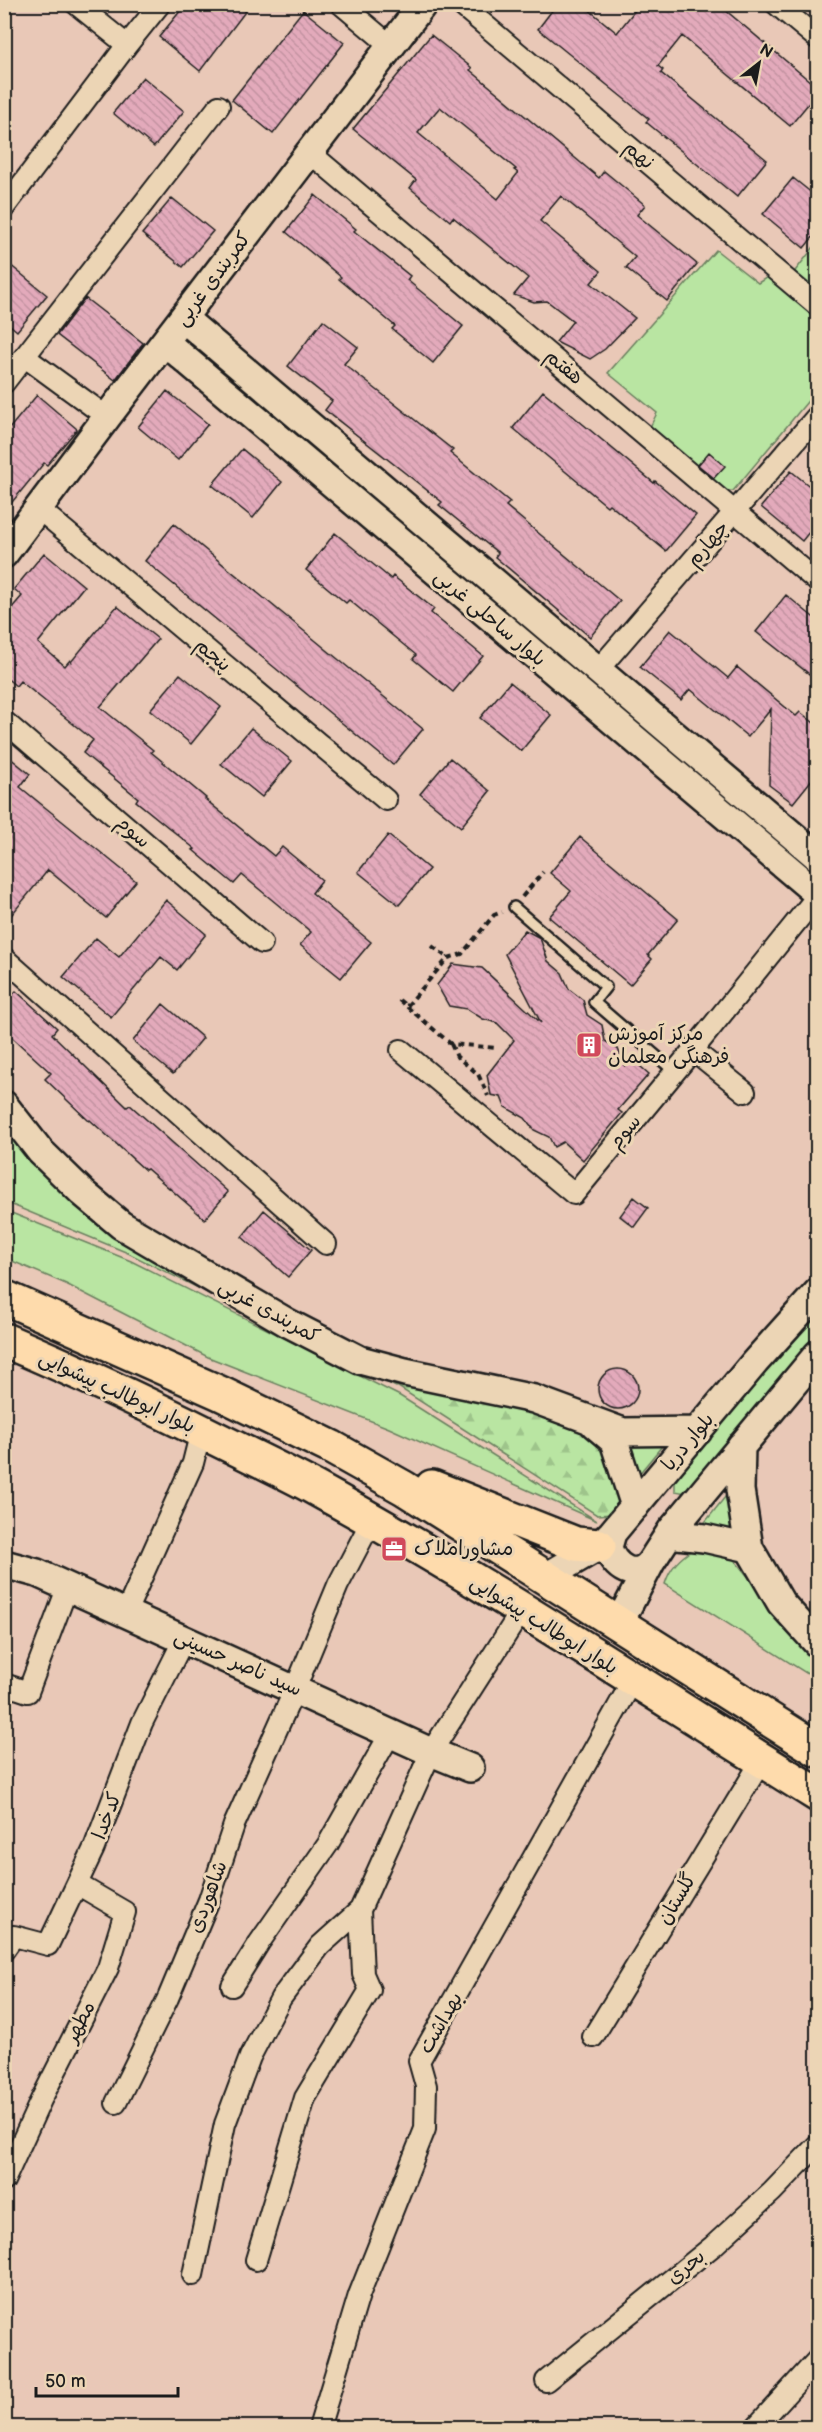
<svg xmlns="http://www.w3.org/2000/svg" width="822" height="2432" viewBox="0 0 822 2432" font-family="'Balsamiq Sans','Playpen Sans Arabic',sans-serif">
	<defs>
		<pattern id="forest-firs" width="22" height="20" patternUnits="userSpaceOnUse" patternTransform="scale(1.5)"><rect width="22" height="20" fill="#b9e5a2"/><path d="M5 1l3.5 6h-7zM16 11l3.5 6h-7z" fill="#9ec48b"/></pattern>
		<pattern id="building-back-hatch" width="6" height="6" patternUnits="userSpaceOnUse" patternTransform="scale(1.5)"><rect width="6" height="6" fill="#e3aabb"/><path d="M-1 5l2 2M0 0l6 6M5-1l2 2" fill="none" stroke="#c292a0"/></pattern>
	</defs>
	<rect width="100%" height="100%" fill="#e9c8b7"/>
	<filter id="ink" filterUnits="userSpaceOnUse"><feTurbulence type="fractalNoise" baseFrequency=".0167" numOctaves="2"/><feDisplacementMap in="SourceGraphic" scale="12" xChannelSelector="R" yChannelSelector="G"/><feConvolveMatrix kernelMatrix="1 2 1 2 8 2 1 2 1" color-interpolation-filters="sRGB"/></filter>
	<g filter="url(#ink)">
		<!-- green -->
		<path fill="#b9e5a2" stroke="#6a805f" stroke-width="1.5" d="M817,243V296L792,275Z
			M716,250L758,283L769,276L817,317V390L733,491L719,490L650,427L657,413L608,373Z
			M4,1124L43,1173L100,1226L160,1265L397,1385L396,1387L128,1253L5,1202Z
			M4,1210L131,1261L400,1396L597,1521L389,1428L208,1357L66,1284L5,1258Z
			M817,1305V1340L691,1494L675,1491V1477Z
			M667,1440L638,1475L624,1441Z
			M729,1492L736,1533L702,1526Z
			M695,1548L730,1555L751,1580L784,1629L817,1660V1680L665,1584C670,1567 680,1558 695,1548Z"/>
		<!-- forest -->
		<path fill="url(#forest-firs)" stroke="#6a805f" stroke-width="1.5" d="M414,1379L581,1426L608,1445L626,1500L615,1514L597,1515L395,1385Z"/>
		<!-- building -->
		<path fill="url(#building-back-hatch)" stroke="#1c1c1c" stroke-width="1.5" fill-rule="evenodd" d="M186,4H251L200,71L159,37Z
			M557,4H582L617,33L640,4H718L818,88V92L790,126L682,36L658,66L663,70L661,73L767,160L737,197L646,122L649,119L538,29Z
			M303,10L344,43L273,134L232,100Z
			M431,35L472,68L470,70L599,178L604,171L645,205L637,215L697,264L667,301L626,268L635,257L561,196L540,221L601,271L591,283L635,318L605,349L590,359L556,342L573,321L547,301L534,302L514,295L528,278L453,217L450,221L410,188L416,180L353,129ZM440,107L516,169L514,170L518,173L498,199L418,133Z
			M143,77L184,111L154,147L113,113Z
			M793,178L818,198V231L804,248L763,214Z
			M315,195L356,229L354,231L410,276L407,280L463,326L433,363L392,329L395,326L339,279L341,277L286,232Z
			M172,198L213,231L183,267L142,234Z
			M4,260L47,295L17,331L4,320Z
			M85,298L143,343L115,380L57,335Z
			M323,320L358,347L344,364L453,450L450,453L510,502L506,506L620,601L590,637L495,557L498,553L439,505L442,502L325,410L332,401L288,366Z
			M167,391L208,424L178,460L138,427Z
			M543,391L654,483L655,481L696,515L666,551L609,504L607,506L513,428Z
			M37,395L77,429L47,465L44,463L4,512V435Z
			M242,449L282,482L253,518L212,485Z
			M709,452L725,466L714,478L698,465Z
			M791,471L818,493V521L802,541L761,507Z
			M174,524L423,729L393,765L145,561Z
			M335,533L391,579L393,576L434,609L431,613L483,656L453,692L413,659L416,655L349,600L346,603L306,570Z
			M44,553L84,586L38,643L65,666L70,660L71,662L117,606L158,639L100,707L153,750L151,752L206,798L205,799L274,856L282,847L322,880L312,893L371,942L341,978L300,945L311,932L242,875L234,884L193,850L195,849L136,801L138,798L83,753L93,740L20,681L16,686L4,676V617L22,596L14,589Z
			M786,595L818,621V681L756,632Z
			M670,630L728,678L737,667L796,716L800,712L818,726V772L793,803L769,785L771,709L748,737L690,689L681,700L640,667Z
			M180,674L221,707L191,744L150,710Z
			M510,682L551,715L521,751L480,718Z
			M251,728L292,761L262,797L221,764Z
			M4,753L30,774L20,787L136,881L106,918L48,870L4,924Z
			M450,758L490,791L461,827L420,794Z
			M388,835L429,869L399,905L358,872Z
			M580,837L678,919L648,955L652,959L630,985L549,917L571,891L550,873Z
			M166,900L206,934L177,970L161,957L111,1017L63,977L96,938L119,957Z
			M525,930L540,938L548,961L562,973L569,989L583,1000L587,1015L602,1025L605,1041L618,1049L625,1066L633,1060L649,1074L618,1110L622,1113L583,1160L563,1142L554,1147L549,1137L534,1130L525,1118L505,1107L501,1097L491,1095L487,1075L514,1040L497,1023L483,1019L467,1009L449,1006L437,985L453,964L482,968L541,1023L505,954Z
			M16,991L57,1028L52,1034L127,1107L130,1105L228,1192L205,1219L147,1169L145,1170L90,1120L89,1121L45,1079L51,1073L4,1030V1004Z
			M163,1004L203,1038L173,1074L133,1041Z
			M634,1197L648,1208L634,1227L620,1216Z
			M264,1210L311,1250L288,1277L242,1237Z
			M598 1389a20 20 0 1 1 40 0a20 20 0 1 1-40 0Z"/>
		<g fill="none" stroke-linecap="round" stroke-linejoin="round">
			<defs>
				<path id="lane" d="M514,907L606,987L594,1002L675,1072"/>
				<path id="street" d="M76,4L127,45
					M341,4L391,46
					M460,4L818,306
					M776,4L818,39
					M309,152L818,582
					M4,208L127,45L160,4
					M25,357L107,417
					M4,383L219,106
					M39,509L386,800
					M597,671L818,415
					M4,721L262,943
					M4,958L326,1244
					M401,1050L574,1194L693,1050L818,895
					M693,1050L745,1092
					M126,1612L193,1463L201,1431
					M4,1684L28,1692L68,1586
					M4,1950L14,1936L48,1945L94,1848L142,1723L184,1639
					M232,1986L259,1943L328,1844L390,1734
					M593,2037L762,1760
					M116,2103L168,1998L209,1900L234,1825L295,1689L338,1585L372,1520
					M4,2181L41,2100L108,1968L125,1912L77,1884
					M256,2260L305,2098L370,1990L363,1974L360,1910
					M193,2275L225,2124L250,2057L281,1998L320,1946L360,1910L431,1752L522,1610
					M546,2381L713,2246L772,2192L818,2144
					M319,2428L359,2295L425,2129L426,2086L419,2061L633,1680
					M755,2428L818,2359"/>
				<path id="secondary" d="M183,318L818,857
					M165,342L818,894
					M4,554L107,417L423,4
					M4,1105L40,1151L83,1193L121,1225L288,1323L360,1360L405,1372L534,1399L623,1432L698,1431
					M594,1424L614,1441L635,1506
					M741,1446L740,1490L749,1548L781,1603L818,1644
					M612,1533L608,1547C613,1567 636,1582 651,1562
					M669,1534L704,1538L749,1548
					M4,1564L37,1573L431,1752L470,1768
					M546,1577L599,1546L612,1533L755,1362L818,1292
					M619,1623L651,1562L671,1531L818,1354"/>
				<path id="highway" d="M4,1297L220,1393L331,1447L404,1488L818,1750
					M4,1340C77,1371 147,1404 217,1439C249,1455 282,1470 313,1487C486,1582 650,1691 818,1795
					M432,1487L576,1544L599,1546"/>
			</defs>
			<!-- lane casing -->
			<use href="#lane" stroke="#1c1c1c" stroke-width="14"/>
			<!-- street casing -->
			<use href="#street" stroke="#1c1c1c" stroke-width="24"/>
			<!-- secondary casing -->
			<use href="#secondary" stroke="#1c1c1c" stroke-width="32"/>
			<!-- highway casing -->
			<use href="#highway" stroke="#1c1c1c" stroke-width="38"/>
			<!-- path -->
			<path stroke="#1c1c1c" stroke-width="4" stroke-dasharray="6 4.5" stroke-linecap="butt" d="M522,897L543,872
				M432,946L448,958
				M399,1000L451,1044L498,1048
				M407,1006L448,958L462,954L494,915L502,912
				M451,1044L457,1057L478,1074L488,1096"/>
			<!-- lane -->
			<use href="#lane" stroke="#ecd5b5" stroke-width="9"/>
			<!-- street -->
			<use href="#street" stroke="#ecd5b5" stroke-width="20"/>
			<!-- secondary -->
			<use href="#secondary" stroke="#ecd5b5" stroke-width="27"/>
			<!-- highway -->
			<use href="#highway" stroke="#fedbac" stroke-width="33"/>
		</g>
	</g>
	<!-- icons -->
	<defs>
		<symbol id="building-square" viewBox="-11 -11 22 22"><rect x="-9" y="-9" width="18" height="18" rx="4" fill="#d1495b" stroke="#ecd5b5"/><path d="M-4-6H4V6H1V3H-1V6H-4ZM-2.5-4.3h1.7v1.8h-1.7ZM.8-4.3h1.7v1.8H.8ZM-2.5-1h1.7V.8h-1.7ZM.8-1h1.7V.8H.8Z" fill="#fff"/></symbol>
		<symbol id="office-square" viewBox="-11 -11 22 22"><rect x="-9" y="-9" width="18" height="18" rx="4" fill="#d1495b" stroke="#ecd5b5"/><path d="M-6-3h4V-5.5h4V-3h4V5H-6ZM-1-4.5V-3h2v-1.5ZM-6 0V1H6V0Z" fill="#fff"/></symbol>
	</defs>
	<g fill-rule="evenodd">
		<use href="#building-square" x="574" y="1030" width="30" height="30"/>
		<use href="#office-square" x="379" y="1534" width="30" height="30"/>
	</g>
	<g text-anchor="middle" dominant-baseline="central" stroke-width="6" stroke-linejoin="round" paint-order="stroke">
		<!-- street labels -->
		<g font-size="20" fill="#1c1c1c" stroke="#ecd5b5">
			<text transform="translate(639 155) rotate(40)">نهم</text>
			<text transform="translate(213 279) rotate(-53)">کمربندی غربی</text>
			<text transform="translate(564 367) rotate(40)">هفتم</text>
			<text transform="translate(708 544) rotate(-49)">چهارم</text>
			<text transform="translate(490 618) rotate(40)">بلوار ساحلی غربی</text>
			<text transform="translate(213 655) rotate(40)">پنجم</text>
			<text transform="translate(133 832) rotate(41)">سوم</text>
			<text transform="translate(625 1132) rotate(-50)">سوم</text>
			<text transform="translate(269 1311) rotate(29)">کمربندی غربی</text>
			<text transform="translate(117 1392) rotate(25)">بلوار ابوطالب پیشوایی</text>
			<text transform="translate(688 1442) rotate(-50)">بلوار دریا</text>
			<text transform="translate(544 1625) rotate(32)">بلوار ابوطالب پیشوایی</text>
			<text transform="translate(238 1663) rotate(24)">سید ناصر حسینی</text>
			<text transform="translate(107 1816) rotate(-69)">کدخدا</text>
			<text transform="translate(208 1897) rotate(-69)">شاهوردی</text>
			<text transform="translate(677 1899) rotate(-59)">گلستان</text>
			<text transform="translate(80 2022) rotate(-63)">مطهر</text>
			<text transform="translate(441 2023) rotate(-60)">بهداشت</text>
			<text transform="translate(686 2267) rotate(-39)">بحری</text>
		</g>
		<!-- poi labels -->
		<g font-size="20" fill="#1c1c1c" stroke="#ecd5b5" text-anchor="start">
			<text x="608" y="1034">مرکز آموزش<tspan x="608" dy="23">فرهنگی معلمان</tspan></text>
			<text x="414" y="1549">مشاوراملاک</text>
		</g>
	</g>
	<!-- margin -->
	<rect width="822" height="2432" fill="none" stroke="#ecd5b5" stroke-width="24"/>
	<rect x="12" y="12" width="798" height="2408" fill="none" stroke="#1c1c1c" stroke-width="2" filter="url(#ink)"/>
	<!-- north arrow -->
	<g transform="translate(759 63) rotate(31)" stroke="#ecd5b5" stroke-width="4.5" paint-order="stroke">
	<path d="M0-4.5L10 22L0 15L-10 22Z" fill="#1c1c1c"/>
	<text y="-9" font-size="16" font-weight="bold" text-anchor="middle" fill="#1c1c1c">N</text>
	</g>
	<!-- scale -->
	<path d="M36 2387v9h142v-9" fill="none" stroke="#1c1c1c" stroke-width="3"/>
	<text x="45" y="2387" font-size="18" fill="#1c1c1c" stroke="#ecd5b5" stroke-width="4.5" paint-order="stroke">50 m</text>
</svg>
